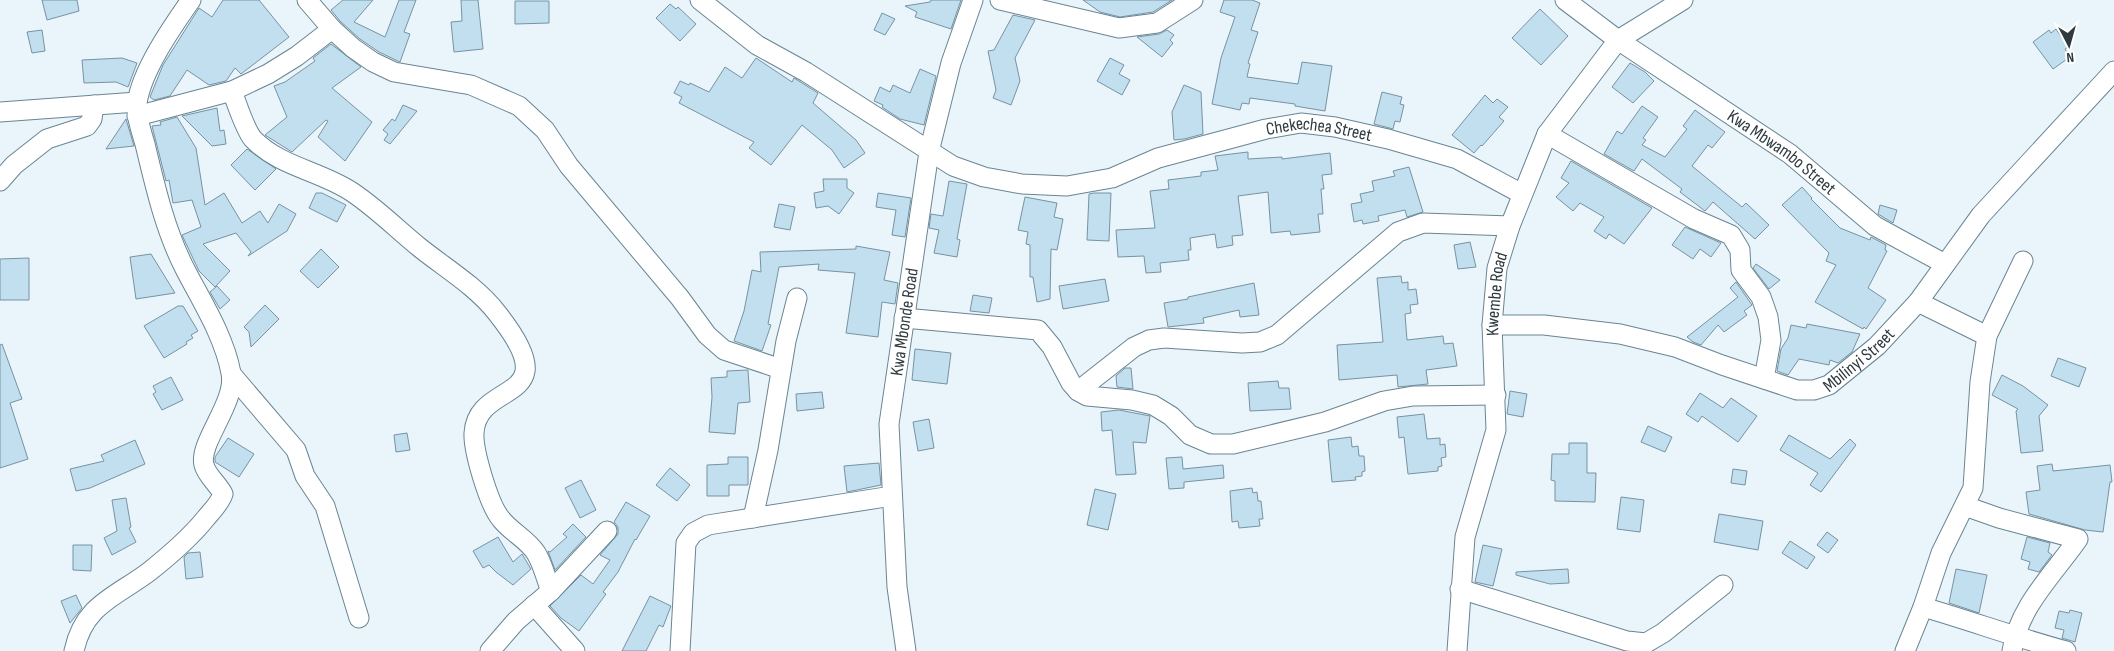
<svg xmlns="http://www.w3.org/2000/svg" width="2114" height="651" viewBox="0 0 2114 651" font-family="'Sofia Sans Condensed',sans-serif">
	<rect width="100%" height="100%" fill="#e9f5fb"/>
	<!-- building -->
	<path fill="#c1dfef" stroke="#7793a2" d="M42,0H77L79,11L47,20Z
		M223,0H259L289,37L241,74L235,68L226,81L209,85L187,70L170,96L154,100L150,97L163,65L199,8L212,17Z
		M343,0H373L354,22L385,37L399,0H416L404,32L410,34L400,62L379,52L360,39L340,21L331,10Z
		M461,0H478L483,49L454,52L451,22L462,21Z
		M931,0H961L951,29L915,17L917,12L905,6L930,2Z
		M1083,0H1172L1153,12L1120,17L1100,12Z
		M1224,0H1252L1260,3L1251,30L1258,32L1248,63L1250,64L1247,77L1298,84L1302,62L1332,66L1325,111L1295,106V104L1250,98L1249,104L1242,103L1240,110L1212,104L1221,58L1235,17L1220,12Z
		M515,1H549V23L515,24Z
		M670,4L676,9L678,7L696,24L680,41L656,18Z
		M1540,9L1568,36L1541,65L1512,38Z
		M882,13L895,19L885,35L874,30Z
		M1013,15L1035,20L1015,58L1020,81L1011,105L993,98L996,90L988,51L994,50Z
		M2056,29L2068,47L2065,49L2070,57L2053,69L2033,42L2049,30L2051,33Z
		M42,30L45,51L32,53L27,32Z
		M1167,30L1174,35L1170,40L1173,43L1162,57L1137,37L1159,34Z
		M331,44L361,67L332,88L372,122L345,161L318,137L328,121L326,120L292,152L265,135L287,117L274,86L285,82L315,61L313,58Z
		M122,58L137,63L128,87L116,82L84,83L82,60Z
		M756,58L792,82L794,78L818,93L813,103L856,140L865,153L844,168L832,150L802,125L771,165L749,148L754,142L679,103L682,97L674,93L680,81L689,85L690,83L709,92L725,67L742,78Z
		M1110,58L1124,65L1119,74L1130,80L1122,95L1097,81Z
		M1630,63L1645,72L1654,81L1633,103L1612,87Z
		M920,69L936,76L924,125L900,119L882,107L883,105L874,101L880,87L890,92L893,85L910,93Z
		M1184,85L1201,92L1203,134L1184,139L1174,140L1172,112Z
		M1382,92L1402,97L1400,104L1404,105L1400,122L1395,121L1393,129L1374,124Z
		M1485,95L1493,103L1497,99L1508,107L1499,117L1504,121L1482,146L1481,145L1474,153L1452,135Z
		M403,105L417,111L390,144L384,140L388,134L383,130L392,119L395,121Z
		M1642,106L1658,117L1643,138L1646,140L1642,145L1665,157L1687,129L1683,126L1695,110L1725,132L1712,148L1708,145L1692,166L1742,207L1746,203L1769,225L1755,239L1713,202L1705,211L1680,192L1682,189L1642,159L1634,171L1604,154L1617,131L1622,134Z
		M217,108L220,131L224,130L226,144L212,146L182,116Z
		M177,117L196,148L205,205L224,193L242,223L260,211L268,223L279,204L296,214L287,231L248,256L251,252L236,233L203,244L230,271L215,287L199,271L182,235L201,227L192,200L173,203L169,180L166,181L152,126L161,125L160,122Z
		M126,119L134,146L106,149Z
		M247,149L276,169L255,190L231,165Z
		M1248,152V159L1282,157V159L1330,153L1332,174L1322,175L1324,189H1321L1323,214H1318L1320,232L1291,235L1290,231L1271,233L1268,192L1238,196L1243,235L1232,236L1233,245L1217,248L1215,234L1190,238L1191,250H1188L1189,260L1160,263L1161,272L1146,273L1144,256L1118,257L1116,230L1155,228L1150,191L1169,189L1168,180L1201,176V172L1218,170L1215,156Z
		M1571,161L1652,208L1624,244L1609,234L1606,239L1594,231L1604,217L1580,203L1573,211L1556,197L1569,183L1561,178Z
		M1409,167L1423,212L1407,217L1405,210L1378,216L1379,221L1363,224L1362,220L1354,222L1351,204L1362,202L1360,194L1374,191L1372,181L1395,176L1393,171Z
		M823,179H847V188L854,193L839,214L828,206L816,208L814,193L824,191Z
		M949,181L967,184L957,239L960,240L957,257L934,253L939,230L929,228L931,214L943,216Z
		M1802,187L1812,198L1811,199L1840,228L1870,240L1871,237L1886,245L1885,250L1887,251L1868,288L1886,300L1866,329L1864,327L1863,329L1815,302L1836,265L1826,261L1829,253L1782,205Z
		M316,193H322L346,205L337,222L309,208Z
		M878,193L911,198L905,237L892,235L896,210L876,207Z
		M1094,193H1111L1109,241L1087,240L1089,194Z
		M1025,197L1057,203L1054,217L1063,219L1057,250L1051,249L1050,299L1037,302L1033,277H1030V245L1026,244L1028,232L1018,230Z
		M779,204L795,207L790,230L774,227Z
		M1880,205L1897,210L1893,223L1878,214Z
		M1685,227L1721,243L1711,257L1700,249L1693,259L1672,245Z
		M1470,242L1476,267L1458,269L1454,245Z
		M856,246L890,252L884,280L898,283L895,304L882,302L878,337L846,333L855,273L818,270L819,264L779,267L768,324L771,325L762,351L734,341L744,311L752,270L761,272L760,252L856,249Z
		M321,249L339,267L318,288L300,271Z
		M151,254L175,293L136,299L130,257Z
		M29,258V300H0V259Z
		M1756,264L1780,280L1769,289L1753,268Z
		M1401,276L1402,283L1408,282V290L1416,289L1418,304L1410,305L1411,313L1405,314L1407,340L1443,336L1444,344L1453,343L1457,366L1426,370L1428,384L1398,387L1397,375L1339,380L1337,345L1383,342L1377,278Z
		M1105,279L1109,301L1063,309L1059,286Z
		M1736,282L1752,305L1744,311L1747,315L1724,332L1718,325L1701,345L1693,342L1687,337L1738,297L1730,288Z
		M1254,283L1259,315L1240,317L1239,310L1203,318L1204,323L1168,327L1164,303L1188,299V297Z
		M217,286L230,300L220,309L210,292Z
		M973,295L992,298L989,313L970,311Z
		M265,305L279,319L251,347L249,332L244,327Z
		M178,306H183L198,331L191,335L193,338L186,342L187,344L164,358L144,326Z
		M1807,324L1860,334L1852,352L1838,363L1830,360L1829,365L1799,359L1788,375L1777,371L1781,349L1788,338L1791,325L1806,328Z
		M2,344L22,399L10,403L28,459L0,468V345Z
		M915,349L951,353L947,384L912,380Z
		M2058,358L2086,368L2079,387L2051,376Z
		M1125,368H1131L1133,389L1117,387L1116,376Z
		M748,370L750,402L738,403L735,434L709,432L712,397L711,378L727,377V371Z
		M2002,375L2023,386L2048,405L2039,416L2043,451L2021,453L2016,411L2018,409L1992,395Z
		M171,377L183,400L162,410L153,394L156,392L153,386Z
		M1278,381L1279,388H1289L1291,409L1250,411L1248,383Z
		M1510,391L1527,394L1523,417L1507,414Z
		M822,392L824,408L797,411L796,394Z
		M1700,393L1723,408L1731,398L1757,416L1738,442L1702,416L1698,422L1686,414Z
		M1119,410L1150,416L1146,443L1133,442L1136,474L1116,475L1112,430L1102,431L1101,412Z
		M1424,414L1427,439L1440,438V445L1445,444L1446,457L1441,458L1442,466L1438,467V471L1408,474L1404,437L1399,438L1397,417Z
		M929,419L934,448L918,451L913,422Z
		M1648,426L1672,437L1665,452L1641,442Z
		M407,433L410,450L396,452L394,435Z
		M1789,435L1830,459L1850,439L1856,445L1821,492L1810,485L1818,473L1780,450Z
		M1351,437L1352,447L1358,446L1359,456H1364L1365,471L1362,472V476L1355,477L1356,480L1332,482L1328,440Z
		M228,438L254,454L239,477L215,462V457Z
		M135,440L145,464L90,488L76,491L70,469L104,461L101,455Z
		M1569,443H1587V473H1596L1595,502L1555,501V481L1551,480L1552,454H1569Z
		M728,457H748V485H729V496H707V465L728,464Z
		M1182,457L1183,469L1223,465L1224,478L1184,482V488L1169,489L1166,458Z
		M879,463L881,485L847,492L844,466Z
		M2052,464L2053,471L2110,465L2112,482H2110L2103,532L2085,530L2029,514L2026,492L2040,490L2037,466Z
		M670,468L690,485L677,501L656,485Z
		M1733,469L1747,471L1745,485L1731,483Z
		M581,480L596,510L580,518L565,488Z
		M1252,488L1253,493L1257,492L1258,501H1261L1263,519H1259L1260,526L1239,528L1238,521L1232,522L1230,491Z
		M1095,489L1116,494L1108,530L1087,525Z
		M1621,497L1644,500L1640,532L1617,529Z
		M126,498L131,527L129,528L136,542L112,555L104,538L117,531L112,500Z
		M626,502L650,516L636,540L635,539L618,572L603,592L606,594L579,631L561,618L550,606L581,575L593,584L610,560L600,555L618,534V527L614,522Z
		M1719,514L1763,521L1758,550L1714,542Z
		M573,524L586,537L555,570L548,551L550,552L567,537L563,534Z
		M1827,532L1838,540L1828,553L1817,545Z
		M498,537L513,562L522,554L531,569L513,585L496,572L489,565L483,568L473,551Z
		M2027,537L2050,543L2048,552L2052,555L2039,572L2028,569L2030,562L2021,559Z
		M1790,541L1815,557L1807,569L1782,553Z
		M73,545H92L91,571L73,570Z
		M1483,545L1502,549L1493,586L1475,582Z
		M200,552L203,577L186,579L184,557L188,553Z
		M1568,569L1569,583L1550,584L1516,575V572Z
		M1956,569L1987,575L1979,613L1949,603Z
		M76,595L82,608L70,623L61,601Z
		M650,596L671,606L663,627L659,625L646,651H622Z
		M2070,610L2082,613L2075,642L2062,638L2064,630L2055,628L2059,611L2069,613Z"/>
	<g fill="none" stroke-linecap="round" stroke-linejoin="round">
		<defs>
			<g id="minor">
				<path d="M307,0L332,29L353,48L373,62L394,72L471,85L519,106L545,130L569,166L680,298L707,335L724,350L781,369"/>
				<path id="s1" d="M700,0L757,45L806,72L953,166L984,177L1022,184L1067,186L1112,178L1158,158L1266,129L1301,123L1335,127L1388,139L1457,159L1522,194"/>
				<path d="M1000,0L1119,28L1157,23L1193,0"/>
				<path id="s2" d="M1565,0L1618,40L1790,154L1875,226L1945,264"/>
				<path d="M232,91C237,104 245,130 253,139C280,167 321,171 352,192C376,208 397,229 419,247C445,268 476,286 497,313C571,406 477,378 474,433C473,451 489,505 501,519C511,532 527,539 536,553C543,564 546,579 551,591"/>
				<path d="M0,112L137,102"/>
				<path d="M137,116L232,91L268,74L297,56L332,29"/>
				<path d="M1547,134L1694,219L1731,235L1740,250L1741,270L1761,297L1768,317L1771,340L1764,379"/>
				<path d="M0,181L14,165L47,139L87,126L92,119L94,105"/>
				<path d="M1918,302L1987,336"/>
				<path d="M904,318L1038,330L1052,347L1071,383L1078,391L1087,396L1132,400L1153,405L1171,416L1190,435L1211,444H1233L1325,422L1384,401L1413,396L1496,395"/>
				<path id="s3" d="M1492,325H1544L1620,334L1675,347L1722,365L1797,390H1814L1829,385L1877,346L1918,302L1981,215L2114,71"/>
				<path d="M232,375L296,450L305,476L325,506L359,618"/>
				<path d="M1078,391L1134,347L1149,340L1164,338L1242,343L1260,342L1277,335L1398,232L1423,223L1510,226"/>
				<path d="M1965,506L1999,518L2078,539C2053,575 2019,606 2012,651"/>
				<path d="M753,518L768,450L786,341L797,298"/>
				<path d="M1460,589L1627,641L1646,643L1663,633L1723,585"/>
				<path d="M534,605L575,651"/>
				<path d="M1923,607C1971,621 2018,638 2066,651"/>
				<path d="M74,651C84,604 116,597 150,571C170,555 190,538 206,518C212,511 220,503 223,494C218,484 207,476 204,465C198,443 237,402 231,373C224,336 202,302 185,269C165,230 155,186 145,144C141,130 136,117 137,103C142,70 172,27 191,0"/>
				<path d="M490,651L516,621L551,591L607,531"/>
				<path d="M680,651L686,543L693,533L708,525L892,496"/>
				<path id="s4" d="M906,651L897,587L889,424L929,152L951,63L973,0"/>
				<path id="s5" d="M1457,651L1465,537L1496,430L1492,325L1497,268L1510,226L1547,134L1618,40L1683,0"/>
				<path d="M1905,651L1923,607L1941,553L1973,488L1980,382L1987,336L2023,261"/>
			</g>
		</defs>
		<!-- minor casing -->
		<use href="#minor" stroke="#698593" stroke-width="21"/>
		<!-- minor -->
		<use href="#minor" stroke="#fff" stroke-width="19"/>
	</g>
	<g text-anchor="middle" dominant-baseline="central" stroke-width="4" stroke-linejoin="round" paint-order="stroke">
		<!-- street labels -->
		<g font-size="18" fill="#2e3a40" stroke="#fff">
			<text stroke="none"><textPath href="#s1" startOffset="681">Chekechea Street</textPath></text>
			<text stroke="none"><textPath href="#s2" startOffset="265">Kwa Mbwambo Street</textPath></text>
			<text stroke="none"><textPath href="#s5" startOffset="362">Kwembe Road</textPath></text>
			<text stroke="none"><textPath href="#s4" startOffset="331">Kwa Mbonde Road</textPath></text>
			<text stroke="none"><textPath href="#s3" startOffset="386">Mbilinyi Street</textPath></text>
		</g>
	</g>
	<!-- north arrow -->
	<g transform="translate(2069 45) rotate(174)" stroke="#ffffff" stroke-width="4" paint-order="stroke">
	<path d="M0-4L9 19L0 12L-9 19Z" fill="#2e3a40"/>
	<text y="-8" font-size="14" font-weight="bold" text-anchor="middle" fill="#2e3a40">N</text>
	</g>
</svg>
